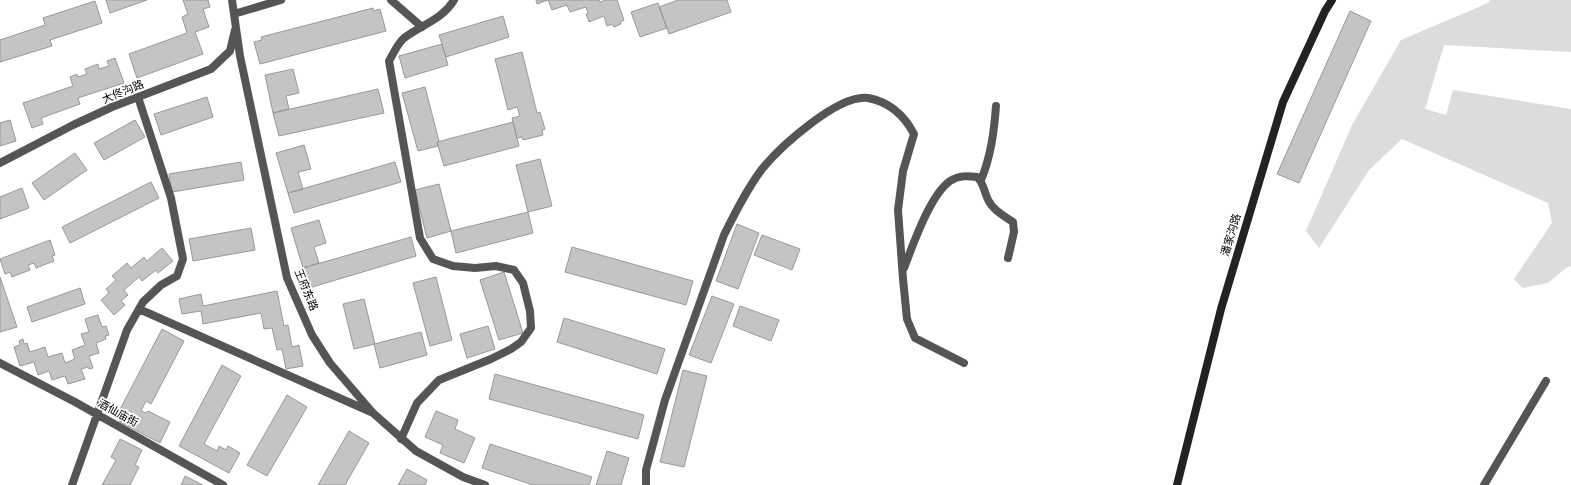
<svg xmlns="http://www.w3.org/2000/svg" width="1571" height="485" viewBox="0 0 1571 485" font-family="Raleway,'Noto Sans SC',sans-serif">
	<rect width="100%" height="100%" fill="#fff"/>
	<!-- green -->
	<path fill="#dcdcdc" d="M1490,0H1571V52L1444,45L1425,109L1446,115L1453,90L1571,109V266L1566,268L1548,283L1523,288L1514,279L1552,223L1548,203L1402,139L1369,170L1319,248L1306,231L1352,125L1401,40L1488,3Z"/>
	<!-- building -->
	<path fill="#c4c4c4" stroke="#999" d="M106,0H147L110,13Z
		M183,0H208L210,7L203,9L209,27L195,32L203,54L137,78L129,54L187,33L182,17L188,14Z
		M536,0H599L600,2L605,0H617L624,20L620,22L621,24L614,27L612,24L607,26L604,16L589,22L586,14L588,13L586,7L570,12L567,5L552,10L548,0L537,4Z
		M678,0H727L731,12L669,34L659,7Z
		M95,1L102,23L50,40L52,46L0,62V40L45,25L43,18Z
		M658,3L667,28L640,37L631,12Z
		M373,8V11L380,9L386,31L260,64L254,42L262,40L261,37Z
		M1350,11L1371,21L1299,183L1277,174Z
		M503,16L509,37L446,57L439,35Z
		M442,44L448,65L405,78L399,56Z
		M522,52L537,113L540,112L545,129L542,130L543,135L523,140L522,137L517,138L512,118L520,116L517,107L508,110L495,59Z
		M115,58L124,83L78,98L80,104L41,118L43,124L32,128L23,103L73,86L70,77L77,74L78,77L87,74L85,69L98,64L99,69L109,66L107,61Z
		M293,69L299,93L286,96L289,109L273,113L265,75Z
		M425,87L439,141L437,142L438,146L418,151L402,93Z
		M378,89L384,113L279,136L273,113Z
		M207,97L213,117L161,135L154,114Z
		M10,120L16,141L0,146V123Z
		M135,120L145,137L104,160L94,143Z
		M513,122L519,146L444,166L437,142Z
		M304,145L311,169L298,172L303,189L288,193L276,153Z
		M75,153L87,170L44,200L32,183Z
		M540,159L552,206L528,212L516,165Z
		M241,162L244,180L172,192L169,174Z
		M395,162L401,182L294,213L288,193Z
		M151,182L159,198L70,243L62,227Z
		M439,184L451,231L427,238L415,190Z
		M22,188L29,208L0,219V197Z
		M528,212L533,233L456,253L451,231Z
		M319,220L326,243L314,247L319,263L303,268L291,228Z
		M737,224L759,233L738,289L716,281Z
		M251,228L255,250L193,261L189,239Z
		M762,235L800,249L792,270L754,255Z
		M411,237L416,256L309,288L303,268Z
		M50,240L55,255L52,256L54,261L36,268L34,263L28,265L30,270L12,277L10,272L5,274L0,259Z
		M572,247L693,281L686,305L565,272Z
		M162,248L173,261L158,273L156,270L142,281L139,277L124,290L128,295L121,301L125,305L114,315L101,300L109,293L106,289L116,280L112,276L127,263L131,268L144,257L147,261Z
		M504,272L523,333L499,340L480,280Z
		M0,277L17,327L0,332Z
		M436,277L452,340L430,346L413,283Z
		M80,288L85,304L32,322L27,307Z
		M277,291L284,326L288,325L292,347L299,345L303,366L286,369L282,349L277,350L272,328L264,329L261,313L203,324L201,311L182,314L179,299L201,294L203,306Z
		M712,296L734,304L711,363L689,355Z
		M364,299L375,344L354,349L343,304Z
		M740,306L779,320L771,341L733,326Z
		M98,315L102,327L106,326L109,335L105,336L106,339L96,343L99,353L89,356L93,368L89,369L88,367L81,369L85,379L68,384L65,376L52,380L49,371L38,375L34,362L20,366L14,347L20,345L19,341L23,339L24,344L27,343L30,352L45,347L48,357L62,353L65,363L75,359L72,350L85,345L81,334L89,332L85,319Z
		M564,318L665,349L657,374L557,342Z
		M488,326L495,349L467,358L460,334Z
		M162,329L184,341L151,404L146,401L141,411L146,413L148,411L170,422L160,443L120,422L117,415Z
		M421,332L427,355L380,368L374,344Z
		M222,365L241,376L204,444L217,451L219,446L226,450L228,446L240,453L229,473L179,446Z
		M683,370L707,376L684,467L660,462Z
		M495,374L644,415L638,439L489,399Z
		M287,395L307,407L267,476L247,465Z
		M436,411L458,420L455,429L475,438L464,463L440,453L443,445L425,437Z
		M349,431L369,443L345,485H318Z
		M120,439L142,450L135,465L139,467L130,485H102L116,460L111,457Z
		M490,444L592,477L589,485H533L482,468Z
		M607,451L629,458L621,485H596Z
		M407,469L427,480L425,485H398Z
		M185,476L203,485H181Z"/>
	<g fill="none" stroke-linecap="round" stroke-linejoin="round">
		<!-- street -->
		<path stroke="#555" stroke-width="8" d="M232,0L240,56L287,278L312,335L330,363L373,413L416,451L463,477L485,485
			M391,0L422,27
			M234,14L281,0
			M0,163L73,125L112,107L211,69L230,51L235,30
			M981,180C991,156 994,132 996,106
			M904,268C913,245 930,195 950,181C959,175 968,176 977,177C985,184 984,195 990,203C994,211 1006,217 1013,222L1014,232L1008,258
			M139,309L371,412
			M0,363L75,402L223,485
			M401,439L417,403L439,380L491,359L511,349L521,342L531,328L530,311L523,283L514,270L496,266L475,268L453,266L433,259L420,238L389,61C393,54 398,43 404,38C421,25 443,19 454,0
			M72,485L127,330L143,302L161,285L177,276L183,259L171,198L138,97
			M646,485V470L665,400L724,235C735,213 747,189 762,169C780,147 838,94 868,98C890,102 904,115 914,134L903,171L898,210L903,279L907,319L915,338L964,363
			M1484,485L1546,381"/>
		<!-- secondary -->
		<path stroke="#222" stroke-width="8" d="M1177,485L1221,309L1283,102L1325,11L1332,0"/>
	</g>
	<g text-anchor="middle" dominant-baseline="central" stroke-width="3.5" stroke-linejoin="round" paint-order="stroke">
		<!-- street labels -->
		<g font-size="11" fill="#000" stroke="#fff">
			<text transform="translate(123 92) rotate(-22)">大佟沟路</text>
			<text transform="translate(1231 235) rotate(-73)">潘家沟路</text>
			<text transform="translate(306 290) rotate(68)">王府东路</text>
			<text transform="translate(118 413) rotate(29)">酒仙庙街</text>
		</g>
	</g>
</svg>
